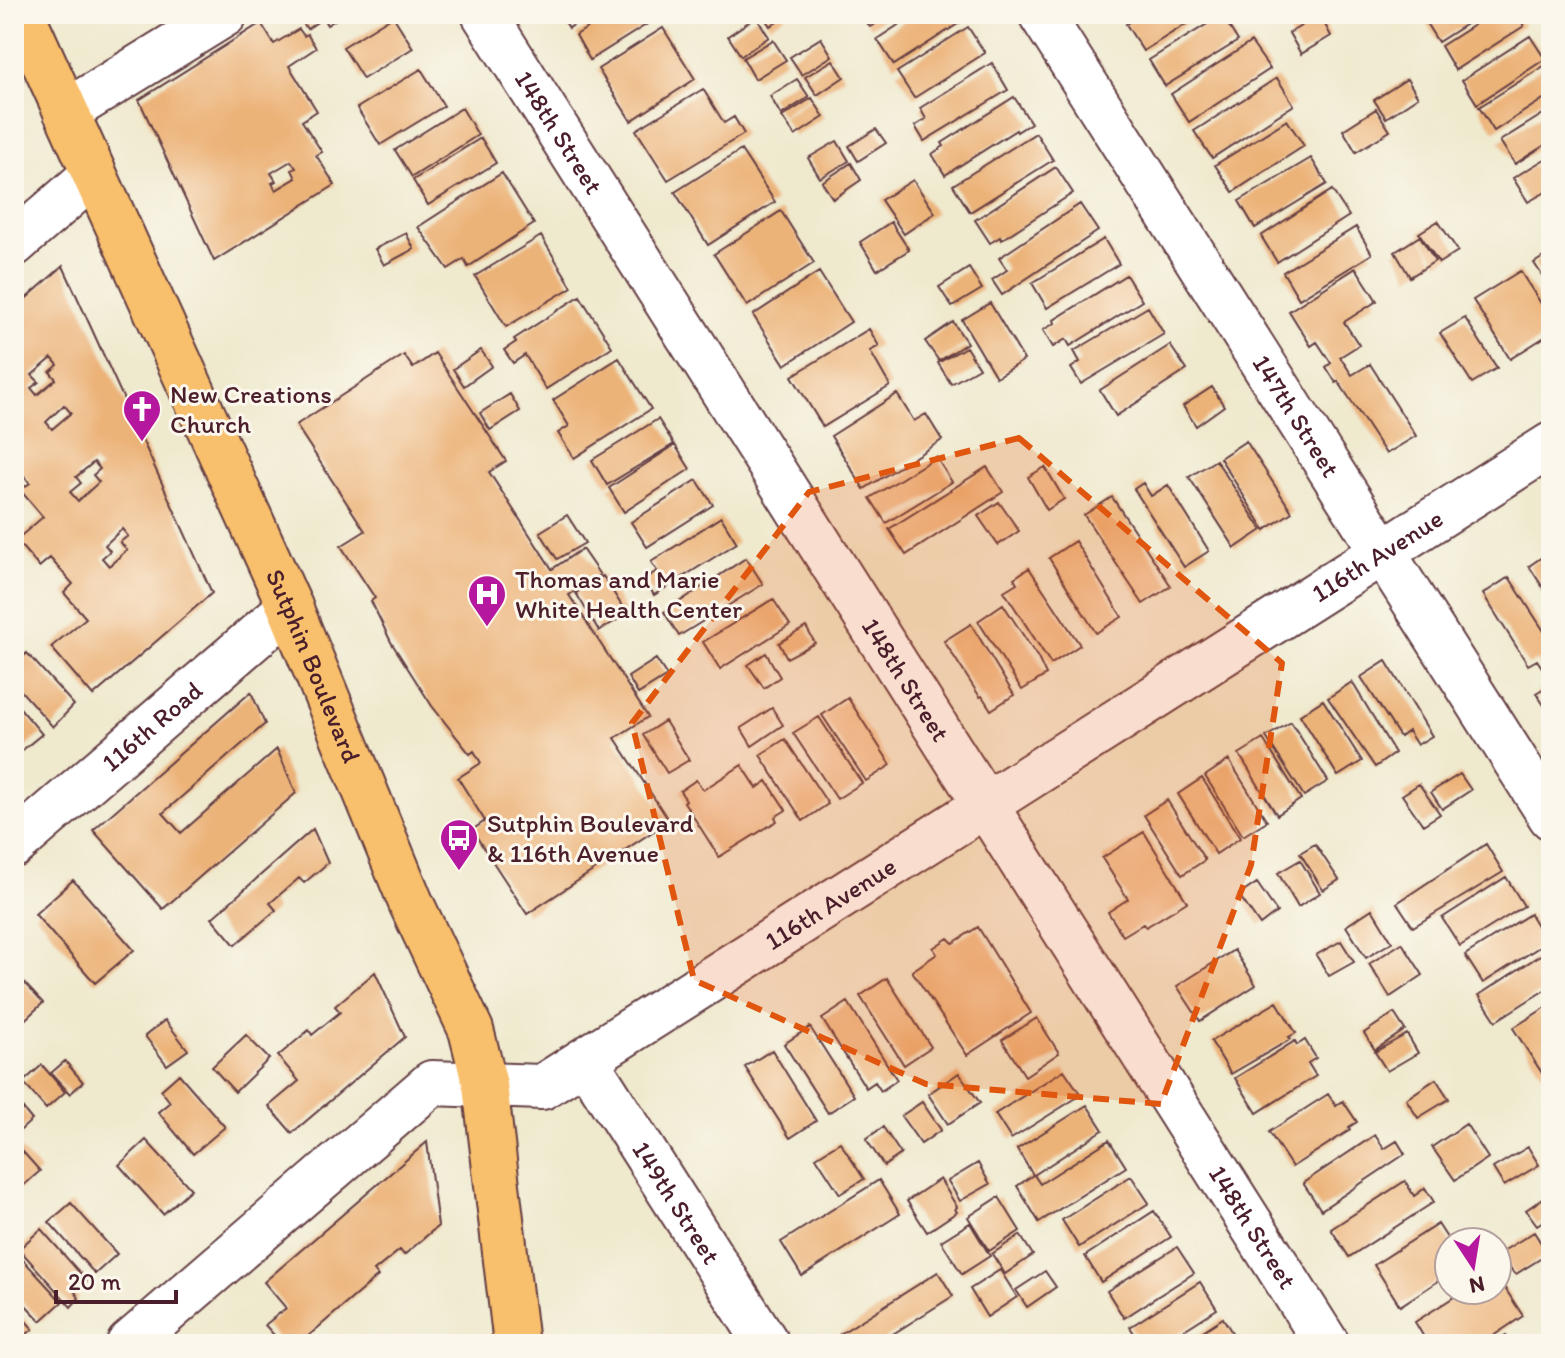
<svg xmlns="http://www.w3.org/2000/svg" width="1565" height="1358" viewBox="0 0 1565 1358" font-family="Itim,sans-serif">
	<rect width="100%" height="100%" fill="#fbf7ec"/>
	<filter id="ink" filterUnits="userSpaceOnUse"><feTurbulence type="fractalNoise" baseFrequency=".0125" numOctaves="2"/><feDisplacementMap in="SourceGraphic" scale="16" xChannelSelector="R" yChannelSelector="G"/><feConvolveMatrix kernelMatrix="1 2 1 2 8 2 1 2 1" color-interpolation-filters="sRGB"/></filter>
	<filter id="wash" filterUnits="userSpaceOnUse"><feTurbulence type="fractalNoise" baseFrequency=".006" numOctaves="4" result="noise"/><feDisplacementMap in="SourceGraphic" scale="32" xChannelSelector="R" yChannelSelector="G"/><feGaussianBlur stdDeviation="1.8" result="paint"/><feColorMatrix in="noise" values="0 0 0 0 0 0 0 0 0 0 0 0 0 0 0 0 0 1.4 0 .05"/><feComposite in="paint" operator="in"/></filter>
	<g filter="url(#wash)">
		<rect width="100%" height="100%" fill="#efe9ce"/>
		<g id="blocks">
			<!-- building -->
			<path fill="#ecb379" fill-rule="evenodd" d="M297,14H344L327,25L323,18L307,29Z
				M560,14H590L569,28Z
				M609,14H655L657,18L590,60L576,35Z
				M762,14H788L770,26Z
				M861,14H891L870,27Z
				M915,14H960L964,20L894,65L877,39Z
				M1142,14H1202L1143,51L1126,24Z
				M1430,14H1482L1438,42L1423,18Z
				M1491,14H1517L1524,26L1455,70L1441,46Z
				M1222,15L1238,41L1165,86L1149,60Z
				M1320,15L1331,36L1301,54L1289,33Z
				M393,16L413,48L363,79L343,47Z
				M756,17L769,37L741,56L728,36Z
				M261,23L274,44L299,29L304,36L307,34L316,48L289,66L317,111L302,121L322,152L316,155L335,185L214,261L139,100ZM291,161L296,168L292,170L296,178L276,190L272,183L276,181L271,173Z
				M968,27L985,53L914,98L897,72Z
				M663,28L695,79L631,121L598,69Z
				M1530,36L1545,59L1477,104L1462,80Z
				M821,38L832,56L802,75L790,57Z
				M773,40L786,60L755,79L743,58Z
				M1251,42L1270,69L1189,122L1171,94Z
				M833,60L844,77L817,95L805,77Z
				M992,63L1008,90L924,141L915,126L926,119L920,108Z
				M1547,64L1551,69V94L1494,131L1479,107Z
				M421,69L444,106L380,145L357,108Z
				M1277,78L1294,105L1212,158L1194,131Z
				M797,79L809,97L781,115L770,96Z
				M1407,79L1418,97L1386,118L1374,100Z
				M703,89L724,123L734,117L744,134L668,180L636,130Z
				M1014,97L1031,123L1017,132L1016,130L945,175L932,154L944,146L942,143Z
				M812,98L824,117L795,136L782,117Z
				M462,108L478,135L412,177L395,150Z
				M1376,109L1390,131L1356,152L1343,130Z
				M1551,109V141L1515,164L1500,141Z
				M1287,120L1304,146L1233,192L1215,165Z
				M876,129L886,143L858,161L849,146Z
				M1036,133L1053,160L970,212L953,185Z
				M481,138L496,163L428,205L413,180Z
				M837,141L849,161L820,178L808,158Z
				M741,150L775,202L708,245L675,192Z
				M1311,158L1327,184L1255,228L1239,201Z
				M1545,159L1551,168V189L1528,202L1513,178Z
				M851,163L861,180L833,199L822,182Z
				M1056,167L1073,193L1001,240L1000,237L990,243L975,220Z
				M502,173L534,224L468,267L464,259L448,269L418,227Z
				M913,180L935,213L904,234L881,200Z
				M1332,190L1349,216L1277,262L1261,236Z
				M1080,204L1098,231L1002,295L992,280L1007,270L999,258Z
				M781,211L814,263L747,306L714,254Z
				M1438,221L1458,251L1439,263L1419,233Z
				M891,222L909,250L877,270L860,242Z
				M1356,227L1372,254L1299,299L1283,272Z
				M406,233L414,249L384,265L375,249Z
				M541,236L572,287L506,327L475,276Z
				M1420,236L1435,261L1410,277L1395,252Z
				M1104,239L1119,264L1047,308L1032,283Z
				M1551,252V289L1534,263Z
				M63,266L212,593L93,696L51,647L86,618L64,593L73,584L50,558L39,567L16,540L43,517L20,490L30,483L14,464V309ZM52,358L58,365L50,372L56,379L37,395L31,388L39,382L32,375ZM64,405L71,413L52,429L46,422ZM94,462L100,469L93,475L99,482L78,501L70,492L81,483L76,477ZM122,529L128,536L120,542L127,550L109,566L102,558L110,551L105,545Z
				M969,268L982,289L952,307L939,287Z
				M1356,268L1377,301L1344,322L1359,345L1340,357L1352,375L1370,364L1416,436L1386,454L1338,381L1336,383L1326,367L1331,363L1317,342L1311,346L1289,311Z
				M1520,271L1551,319V333L1510,359L1473,300Z
				M819,272L851,322L785,365L753,315Z
				M1126,275L1142,301L1070,346L1066,339L1053,347L1043,330L1055,323L1054,320Z
				M580,296L612,347L546,389L525,355L513,363L504,350L516,342L514,339Z
				M990,303L1024,360L996,377L962,320Z
				M1148,307L1164,334L1081,384L1071,368L1080,362L1074,351Z
				M1465,318L1497,368L1472,383L1440,333Z
				M953,322L967,343L939,361L925,341Z
				M869,329L879,346L870,351L890,386L823,427L792,376Z
				M1170,345L1187,370L1116,416L1100,390Z
				M966,347L979,368L951,384L938,363Z
				M481,350L492,366L464,386L453,369Z
				M435,353L506,461L489,472L552,569L582,549L600,575L569,595L648,717L615,738L669,821L527,914L472,830L485,821L458,778L481,763L474,751L470,754L432,706L391,642L371,601L375,598L341,546L365,531L296,425L404,355L413,368Z
				M619,358L651,409L574,458L558,433L569,426L553,400Z
				M1212,387L1224,406L1196,426L1183,406Z
				M510,394L520,411L490,430L480,413Z
				M897,394L914,421L926,414L942,440L864,489L831,436Z
				M658,419L674,444L607,485L592,460Z
				M1246,441L1292,512L1265,530L1220,458Z
				M675,445L690,469L624,512L609,488Z
				M936,457L952,482L886,523L870,498Z
				M1216,460L1262,530L1235,548L1189,477Z
				M987,467L1003,492L906,555L889,529Z
				M1045,467L1064,499L1047,510L1028,477Z
				M697,480L713,505L647,547L631,522Z
				M1143,483L1151,496L1168,485L1209,551L1184,567L1134,489Z
				M1112,497L1171,586L1143,604L1084,515Z
				M999,502L1019,531L998,545L978,516Z
				M567,515L585,543L557,559L540,532Z
				M721,517L737,543L654,595L644,579L657,571L651,562Z
				M1075,541L1122,617L1096,633L1049,558Z
				M1551,551V600L1529,566Z
				M746,558L763,584L679,636L664,612Z
				M1029,568L1080,645L1051,664L1004,591L1017,583L1014,578Z
				M603,576L627,614L599,631L576,593Z
				M1509,577L1551,642V664L1543,669L1537,660L1528,665L1483,594Z
				M773,599L790,625L720,669L703,642Z
				M1003,604L1038,658L1046,675L1022,690L978,621Z
				M971,624L1014,695L991,710L982,696L980,697L944,641Z
				M806,627L815,643L787,658L779,643Z
				M16,645L25,655L27,653L74,705L53,727L14,683Z
				M766,653L780,677L764,688L748,665Z
				M656,659L667,676L638,694L628,677Z
				M1386,661L1432,736L1417,745L1408,731L1400,737L1361,677Z
				M1352,682L1395,753L1375,767L1328,698Z
				M1551,684V716L1536,693Z
				M251,692L265,724L163,813L181,833L277,749L296,793L163,909L93,830Z
				M848,698L891,765L866,781L822,715Z
				M1323,700L1362,761L1338,776L1300,715Z
				M14,701L42,734L20,752L14,745Z
				M772,708L783,725L752,746L741,728Z
				M819,717L862,783L837,799L793,733Z
				M665,721L689,760L667,773L643,735Z
				M1291,722L1328,781L1304,796L1266,737Z
				M785,739L828,804L803,821L760,755Z
				M1263,739L1301,799L1277,815L1239,754Z
				M1229,760L1267,821L1243,836L1205,776Z
				M742,765L757,788L767,781L786,810L775,817L777,821L719,857L684,802L686,800L680,791L696,780L703,790Z
				M1460,774L1471,790L1442,809L1431,792Z
				M1202,778L1240,838L1216,854L1178,794Z
				M1419,784L1440,814L1423,825L1402,795Z
				M1167,800L1205,860L1182,875L1144,815Z
				M313,829L328,863L304,883L299,878L270,903L276,910L235,945L212,918Z
				M1144,832L1187,902L1146,927L1143,924L1123,936L1108,912L1128,899L1102,858Z
				M1315,844L1339,880L1323,890L1300,853Z
				M1486,844L1503,872L1413,927L1397,903Z
				M1300,860L1320,893L1298,907L1278,873Z
				M1506,877L1524,906L1460,946L1442,918Z
				M73,880L134,950L95,983L35,914Z
				M1257,883L1277,912L1260,925L1239,895Z
				M1372,909L1392,942L1366,958L1346,926Z
				M1530,914L1547,942L1483,983L1465,955Z
				M978,927L1031,1013L967,1055L912,971L937,954L933,948L948,938L953,943Z
				M1341,941L1354,962L1329,976L1316,955Z
				M1402,943L1423,975L1390,997L1369,964Z
				M1551,948V986L1496,1021L1479,995Z
				M1234,950L1256,985L1200,1021L1177,986Z
				M14,972L43,1003L19,1025L14,1020Z
				M375,972L405,1037L292,1133L269,1106L299,1081L278,1056L309,1030L312,1035L340,1012L335,1006Z
				M887,978L931,1047L904,1065L860,996Z
				M848,1002L897,1080L881,1091L875,1082L866,1088L822,1019Z
				M1277,1002L1296,1033L1289,1037L1291,1039L1231,1074L1211,1041Z
				M1551,1004V1087L1513,1028Z
				M1394,1013L1405,1030L1375,1050L1364,1033Z
				M1037,1018L1059,1053L1025,1076L1002,1040Z
				M165,1020L188,1050L167,1065L145,1036Z
				M810,1027L854,1096L828,1113L784,1044Z
				M1407,1034L1418,1053L1387,1071L1375,1052Z
				M246,1035L269,1059L235,1092L212,1067Z
				M1305,1040L1316,1058L1308,1063L1316,1076L1257,1113L1235,1078L1295,1041L1297,1045Z
				M772,1050L816,1121L790,1138L745,1067Z
				M65,1061L83,1082L70,1094L51,1073Z
				M42,1065L65,1092L46,1109L23,1082Z
				M1064,1070L1081,1095L1011,1139L995,1114Z
				M959,1073L980,1103L948,1124L928,1094Z
				M179,1074L225,1127L193,1154L158,1112L170,1102L161,1090Z
				M1436,1079L1449,1099L1418,1118L1406,1099Z
				M1328,1094L1336,1106L1343,1101L1357,1122L1349,1127L1350,1130L1292,1167L1269,1132Z
				M14,1098L32,1120L14,1136Z
				M922,1102L941,1130L921,1144L901,1116Z
				M1087,1105L1103,1130L1034,1175L1040,1184L1109,1140L1126,1167L1039,1222L1017,1186L1033,1175L1017,1149Z
				M1466,1124L1488,1158L1455,1180L1432,1147Z
				M883,1127L901,1154L884,1166L866,1139Z
				M1375,1135L1384,1149L1397,1141L1405,1154L1321,1210L1303,1183Z
				M146,1140L191,1189L163,1214L119,1165Z
				M14,1142L40,1171L14,1194Z
				M427,1142L438,1226L404,1255L400,1250L374,1271L378,1276L299,1344H282L265,1325L286,1308L264,1282Z
				M840,1142L864,1179L840,1194L816,1157Z
				M1528,1147L1539,1165L1504,1186L1493,1168Z
				M978,1163L990,1184L960,1201L948,1181Z
				M1131,1176L1149,1203L1079,1247L1062,1220Z
				M940,1179L957,1207L955,1209L957,1212L927,1232L907,1201Z
				M879,1180L900,1214L802,1276L781,1242Z
				M1405,1181L1414,1196L1425,1188L1434,1202L1349,1257L1331,1229Z
				M1551,1193V1216L1537,1225L1526,1210Z
				M999,1197L1020,1231L989,1251L968,1217Z
				M71,1203L117,1254L95,1274L49,1222Z
				M1154,1211L1171,1237L1101,1282L1085,1256Z
				M970,1223L990,1256L962,1274L941,1241Z
				M1438,1224L1449,1241V1274L1400,1306L1374,1265Z
				M41,1229L87,1281L75,1292L79,1298L71,1307L19,1249Z
				M1534,1232L1548,1254L1516,1274L1513,1272L1501,1254L1504,1253L1503,1251Z
				M1020,1235L1033,1255L1005,1274L992,1254Z
				M1177,1247L1194,1273L1124,1318L1107,1291Z
				M14,1250L62,1302L41,1321L14,1293Z
				M1000,1270L1017,1297L987,1317L970,1289Z
				M1045,1271L1056,1287L1027,1307L1016,1290Z
				M938,1272L953,1296L877,1344H846L840,1334Z
				M1497,1276L1523,1316L1481,1344L1476,1337L1465,1344H1428L1415,1322L1465,1290H1497Z
				M1200,1282L1217,1309L1162,1344H1141L1130,1327Z
				M14,1308L33,1329L15,1344H14Z
				M1223,1318L1239,1344H1183Z
				M1506,1335L1511,1344H1491Z"/>
		</g>
	</g>
	<g filter="url(#ink)">
		<use href="#blocks" fill-opacity="0" stroke="#633d43" stroke-width="2"/>
		<g fill="none" stroke-linecap="round" stroke-linejoin="round">
			<defs>
				<g id="minor">
					<path id="s1" d="M484,14L1327,1344"/>
					<path id="s2" d="M1041,14L1551,817"/>
					<path d="M66,112L225,14"/>
					<path d="M14,244L94,174"/>
					<path id="s3" d="M14,845L290,607"/>
					<path id="s4" d="M586,1061L767,1344"/>
					<path id="s5" d="M129,1344L432,1083L542,1087L1551,445"/>
				</g>
				<g id="major">
					<path id="s6" d="M22,14L290,607L411,903L471,1030L485,1085L516,1344"/>
				</g>
			</defs>
			<!-- minor casing -->
			<use href="#minor" stroke="#633d43" stroke-width="48"/>
			<!-- major casing -->
			<use href="#major" stroke="#633d43" stroke-width="48"/>
			<!-- minor -->
			<use href="#minor" stroke="#fff" stroke-width="44"/>
			<!-- major -->
			<use href="#major" stroke="#f8bf6c" stroke-width="44"/>
		</g>
	</g>
	<!-- marked area -->
	<path fill="#e0560e" fill-opacity="0.2" stroke="#e0560e" stroke-width="6" stroke-dasharray="16 10" stroke-linejoin="round" d="M1019,438L1282,663L1251,865L1161,1104L926,1084L694,980L632,723L809,492Z"/>
	<!-- icons -->
	<defs>
		<symbol id="church-pin" viewBox="-11 -11 22 30"><path d="M0 17L-7.5 6A9.5 9.5 0 1 1 7.5 6Z" fill="#b5179e" stroke="#fbf7ec"/><path d="M-1.2-6h2.4v3.5h3.3v2.4h-3.3V6h-2.4V-.1h-3.3v-2.4h3.3Z" fill="#fff"/></symbol>
		<symbol id="hospital-pin" viewBox="-11 -11 22 30"><path d="M0 17L-7.5 6A9.5 9.5 0 1 1 7.5 6Z" fill="#b5179e" stroke="#fbf7ec"/><path d="M-5-5h3v3.5h4V-5h3V5h-3V1.5h-4V5h-3Z" fill="#fff"/></symbol>
		<symbol id="bus-pin" viewBox="-11 -11 22 30"><path d="M0 17L-7.5 6A9.5 9.5 0 1 1 7.5 6Z" fill="#b5179e" stroke="#fbf7ec"/><path d="M-5-6H5V4H4V6H2V4H-2V6H-4V4H-5ZM-3.5-4V0h7V-4ZM-3.5 1.2v1.5H-2V1.2ZM2 1.2v1.5H3.5V1.2Z" fill="#fff"/></symbol>
	</defs>
	<g fill-rule="evenodd">
		<use href="#church-pin" x="120" y="387" width="44" height="60"/>
		<use href="#hospital-pin" x="465" y="572" width="44" height="60"/>
		<use href="#bus-pin" x="437" y="816" width="44" height="60"/>
	</g>
	<g text-anchor="middle" dominant-baseline="central" stroke-width="6" stroke-linejoin="round" paint-order="stroke">
		<!-- street labels -->
		<g font-size="26" fill="#4a1f2b" stroke="#fbf7ec">
			<text stroke="none"><textPath href="#s1" startOffset="140">148th Street</textPath></text>
			<text stroke="none"><textPath href="#s2" startOffset="476">147th Street</textPath></text>
			<text stroke="none"><textPath href="#s5" startOffset="1500">116th Avenue</textPath></text>
			<text stroke="none"><textPath href="#s6" startOffset="714">Sutphin Boulevard</textPath></text>
			<text stroke="none"><textPath href="#s1" startOffset="788">148th Street</textPath></text>
			<text stroke="none"><textPath href="#s3" startOffset="182">116th Road</textPath></text>
			<text stroke="none"><textPath href="#s5" startOffset="852">116th Avenue</textPath></text>
			<text stroke="none"><textPath href="#s4" startOffset="168">149th Street</textPath></text>
			<text stroke="none"><textPath href="#s1" startOffset="1436">148th Street</textPath></text>
		</g>
		<!-- poi labels -->
		<g font-size="26" fill="#4a1f2b" stroke="#fbf7ec" text-anchor="start">
			<text x="170" y="394">New Creations<tspan x="170" dy="30">Church</tspan></text>
			<text x="515" y="579">Thomas and Marie<tspan x="515" dy="30">White Health Center</tspan></text>
			<text x="487" y="823">Sutphin Boulevard<tspan x="487" dy="30">&amp; 116th Avenue</tspan></text>
		</g>
	</g>
	<!-- margin -->
	<rect width="1565" height="1358" fill="none" stroke="#fbf7ec" stroke-width="48"/>
	<!-- north arrow -->
	<g transform="translate(1473 1266) rotate(168)"><circle r="38" fill="#fbf7ec" stroke="#b4a19f" stroke-width="2"/>
	<path d="M0-6L14 30L0 20L-14 30Z" fill="#b5179e"/>
	<text y="-12" font-size="22" font-weight="bold" text-anchor="middle" fill="#4a1f2b">N</text>
	</g>
	<!-- scale -->
	<path d="M56 1290v12h120v-12" fill="none" stroke="#4a1f2b" stroke-width="4"/>
	<text x="68" y="1290" font-size="24" fill="#4a1f2b" stroke="#fbf7ec" stroke-width="6" paint-order="stroke">20 m</text>
</svg>
